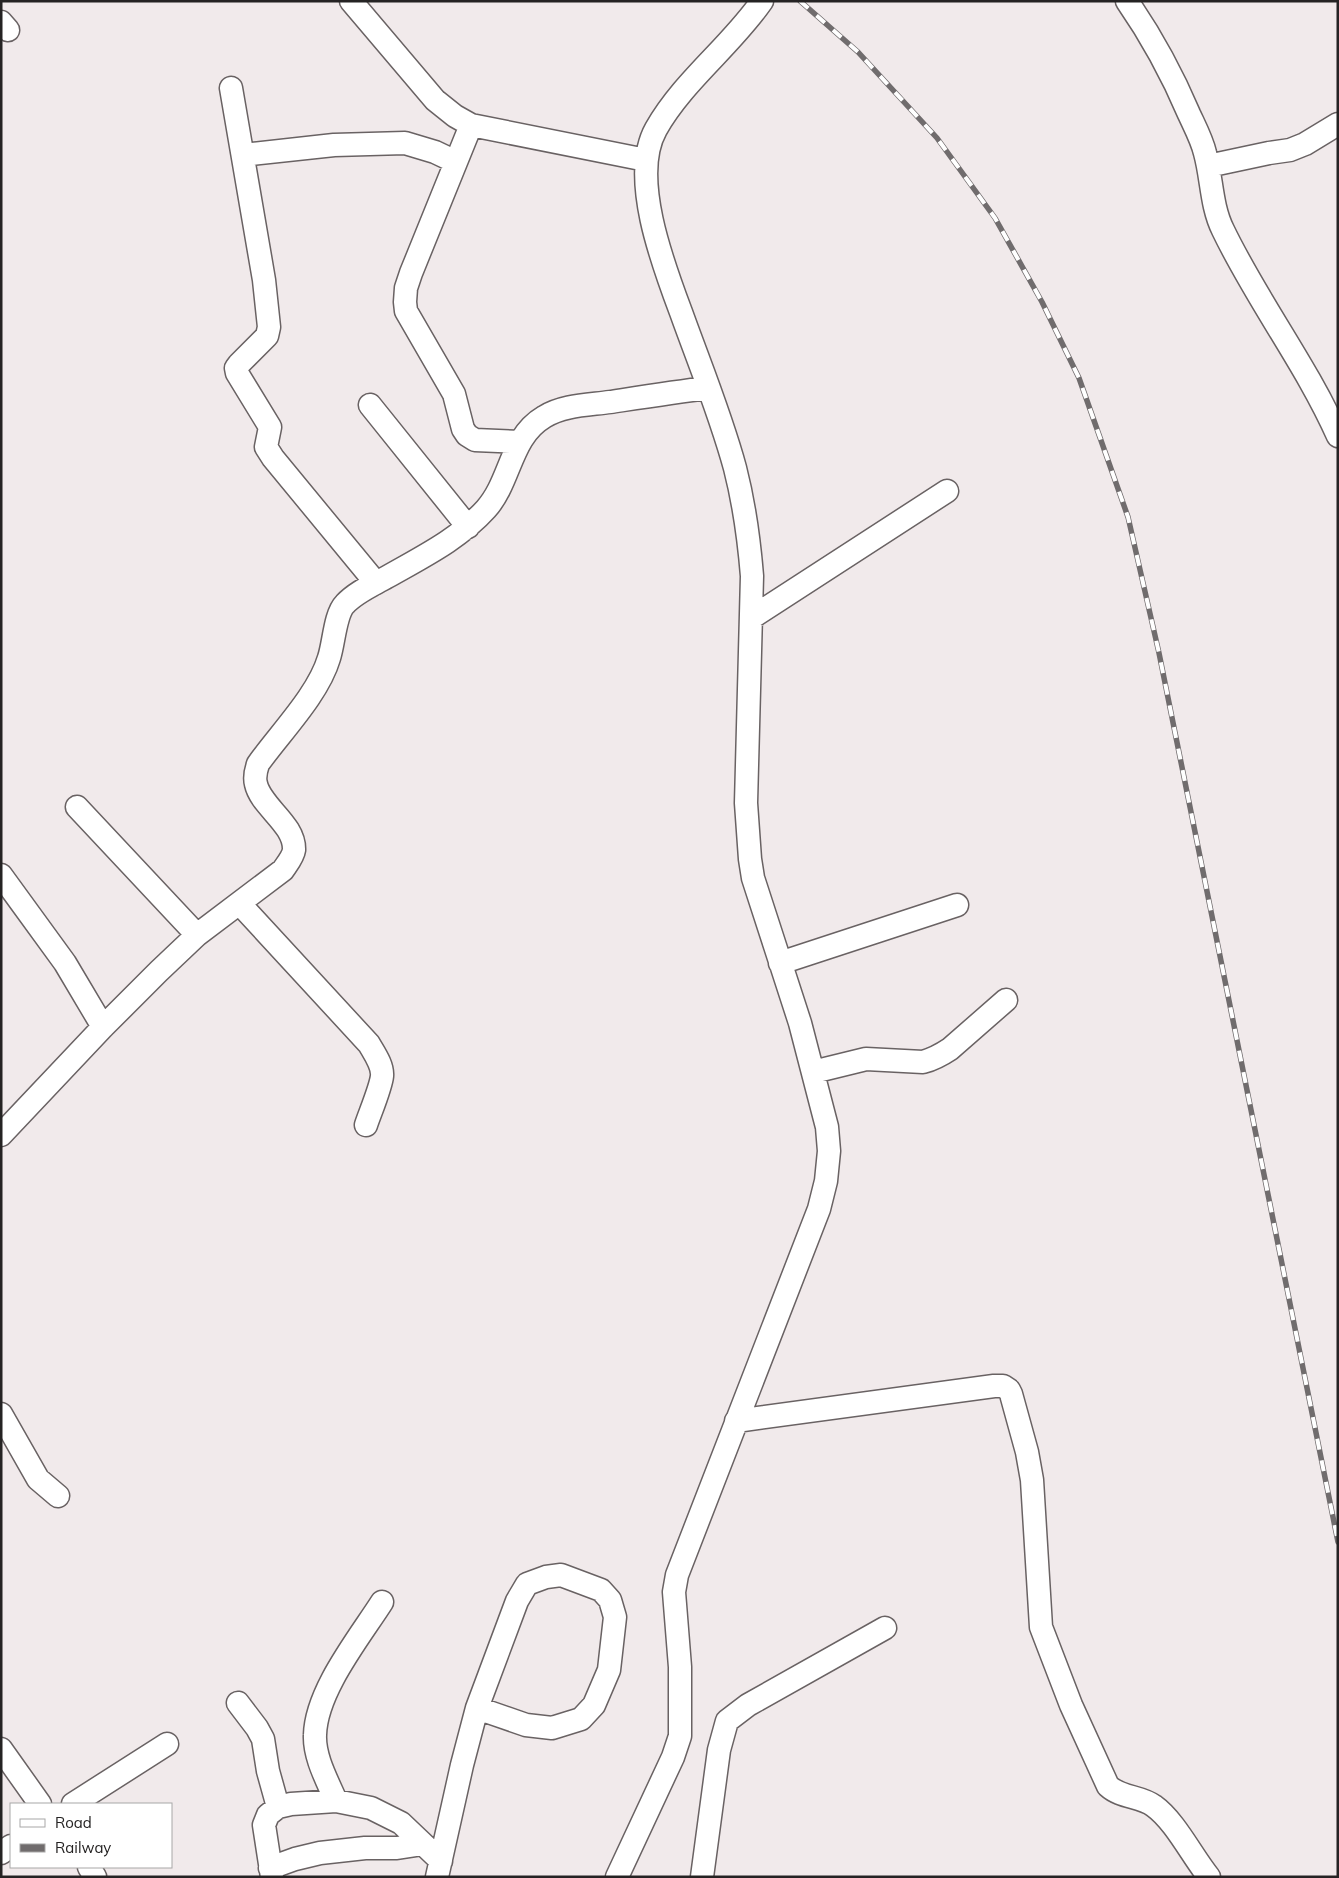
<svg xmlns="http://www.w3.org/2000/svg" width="1339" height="1878" viewBox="0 0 1339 1878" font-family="Mulish,sans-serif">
	<rect width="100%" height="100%" fill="#f1eaeb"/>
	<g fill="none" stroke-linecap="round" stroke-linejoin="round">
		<defs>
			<path id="minor" d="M351,1L435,100L455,116L471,125L646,160
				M1127,1C1152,37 1172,74 1189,114C1195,127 1202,140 1205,153C1212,178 1211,206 1223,230C1257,301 1306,364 1338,436
				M1,22L8,30
				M231,88L264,280L269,327L267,336L239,364L236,368L237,373L270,427L266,447L273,458L376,583
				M471,125L411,273L406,288L405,302L406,311L454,394L463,429L467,435L475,440L520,442
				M243,155L334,145L405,143L435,152L456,162
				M1208,166L1269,153L1290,150L1305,144L1338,124
				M370,405L468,527
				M751,618L947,491
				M77,807L197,935
				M1,875L65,963L103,1027
				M240,904L369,1044C374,1053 383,1065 382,1076C381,1087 370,1113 366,1125
				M780,963L957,905
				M813,1072L866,1059L923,1062C934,1059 941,1055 950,1049L1006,1000
				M1,1135L103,1027L159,971L197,935L283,870C287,864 293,857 294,850C295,824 261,807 256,784C254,777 256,770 258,764C280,733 318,695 329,658C334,643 335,614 345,604C356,592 373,585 387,577C422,557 459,539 486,509C511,481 510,437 544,417C563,405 589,405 610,402C643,397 675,392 708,388
				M1,1414L38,1479L58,1496
				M736,1421L994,1386H1003L1009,1390L1011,1394L1027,1452L1032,1480L1041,1627L1071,1705L1108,1786C1121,1798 1141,1796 1154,1806C1175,1821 1192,1856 1209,1877
				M238,1703L257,1728L263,1739L268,1771L278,1807
				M1,1749L40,1804
				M336,1801C327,1780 314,1757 315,1735C316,1691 359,1638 382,1602
				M73,1804L167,1744
				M1,1853L11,1846
				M89,1867L95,1877
				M270,1868L295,1859L320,1853L365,1848H397L423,1844
				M272,1877L264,1825L268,1815L278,1807L291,1804L336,1801L371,1808L401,1823L441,1861
				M437,1877L462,1765L477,1708L517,1601L527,1584L546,1577L561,1575L601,1590L610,1600L615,1617L609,1670L594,1705L581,1719L552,1728L526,1725L477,1708
				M617,1877L673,1757L680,1736V1667L674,1592L677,1575L819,1209L826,1181L829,1151L827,1127L800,1023L753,878L750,859L746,803L752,576C749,539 744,503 735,468C721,416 700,365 682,315C664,267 629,177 656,129C683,81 731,46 762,1
				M702,1877L719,1750L727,1721L748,1705L885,1628"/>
		</defs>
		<!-- minor casing -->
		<use href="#minor" stroke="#696263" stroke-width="25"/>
		<!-- minor -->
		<use href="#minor" stroke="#fff" stroke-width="22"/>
		<defs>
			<path id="rail" d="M800,1L858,52L937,138L995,218L1042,302L1079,378L1128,517L1159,653L1338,1542"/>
		</defs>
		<!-- rail casing -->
		<use href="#rail" stroke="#706c6d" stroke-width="5.5"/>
		<!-- rail -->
		<use href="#rail" stroke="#fff" stroke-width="4" stroke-dasharray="11" stroke-linecap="butt"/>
	</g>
	<!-- border -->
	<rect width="1339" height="1878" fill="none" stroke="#252323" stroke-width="5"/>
	<!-- legend -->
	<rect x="10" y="1803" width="162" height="65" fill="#ffffff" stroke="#a8a7a7"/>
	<rect x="20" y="1819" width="25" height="8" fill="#ffffff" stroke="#a8a7a7"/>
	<text x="55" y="1828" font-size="15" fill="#252323">Road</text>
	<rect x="20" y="1844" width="25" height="8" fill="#706c6d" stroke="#a8a7a7"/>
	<text x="55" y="1853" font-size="15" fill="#252323">Railway</text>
</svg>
